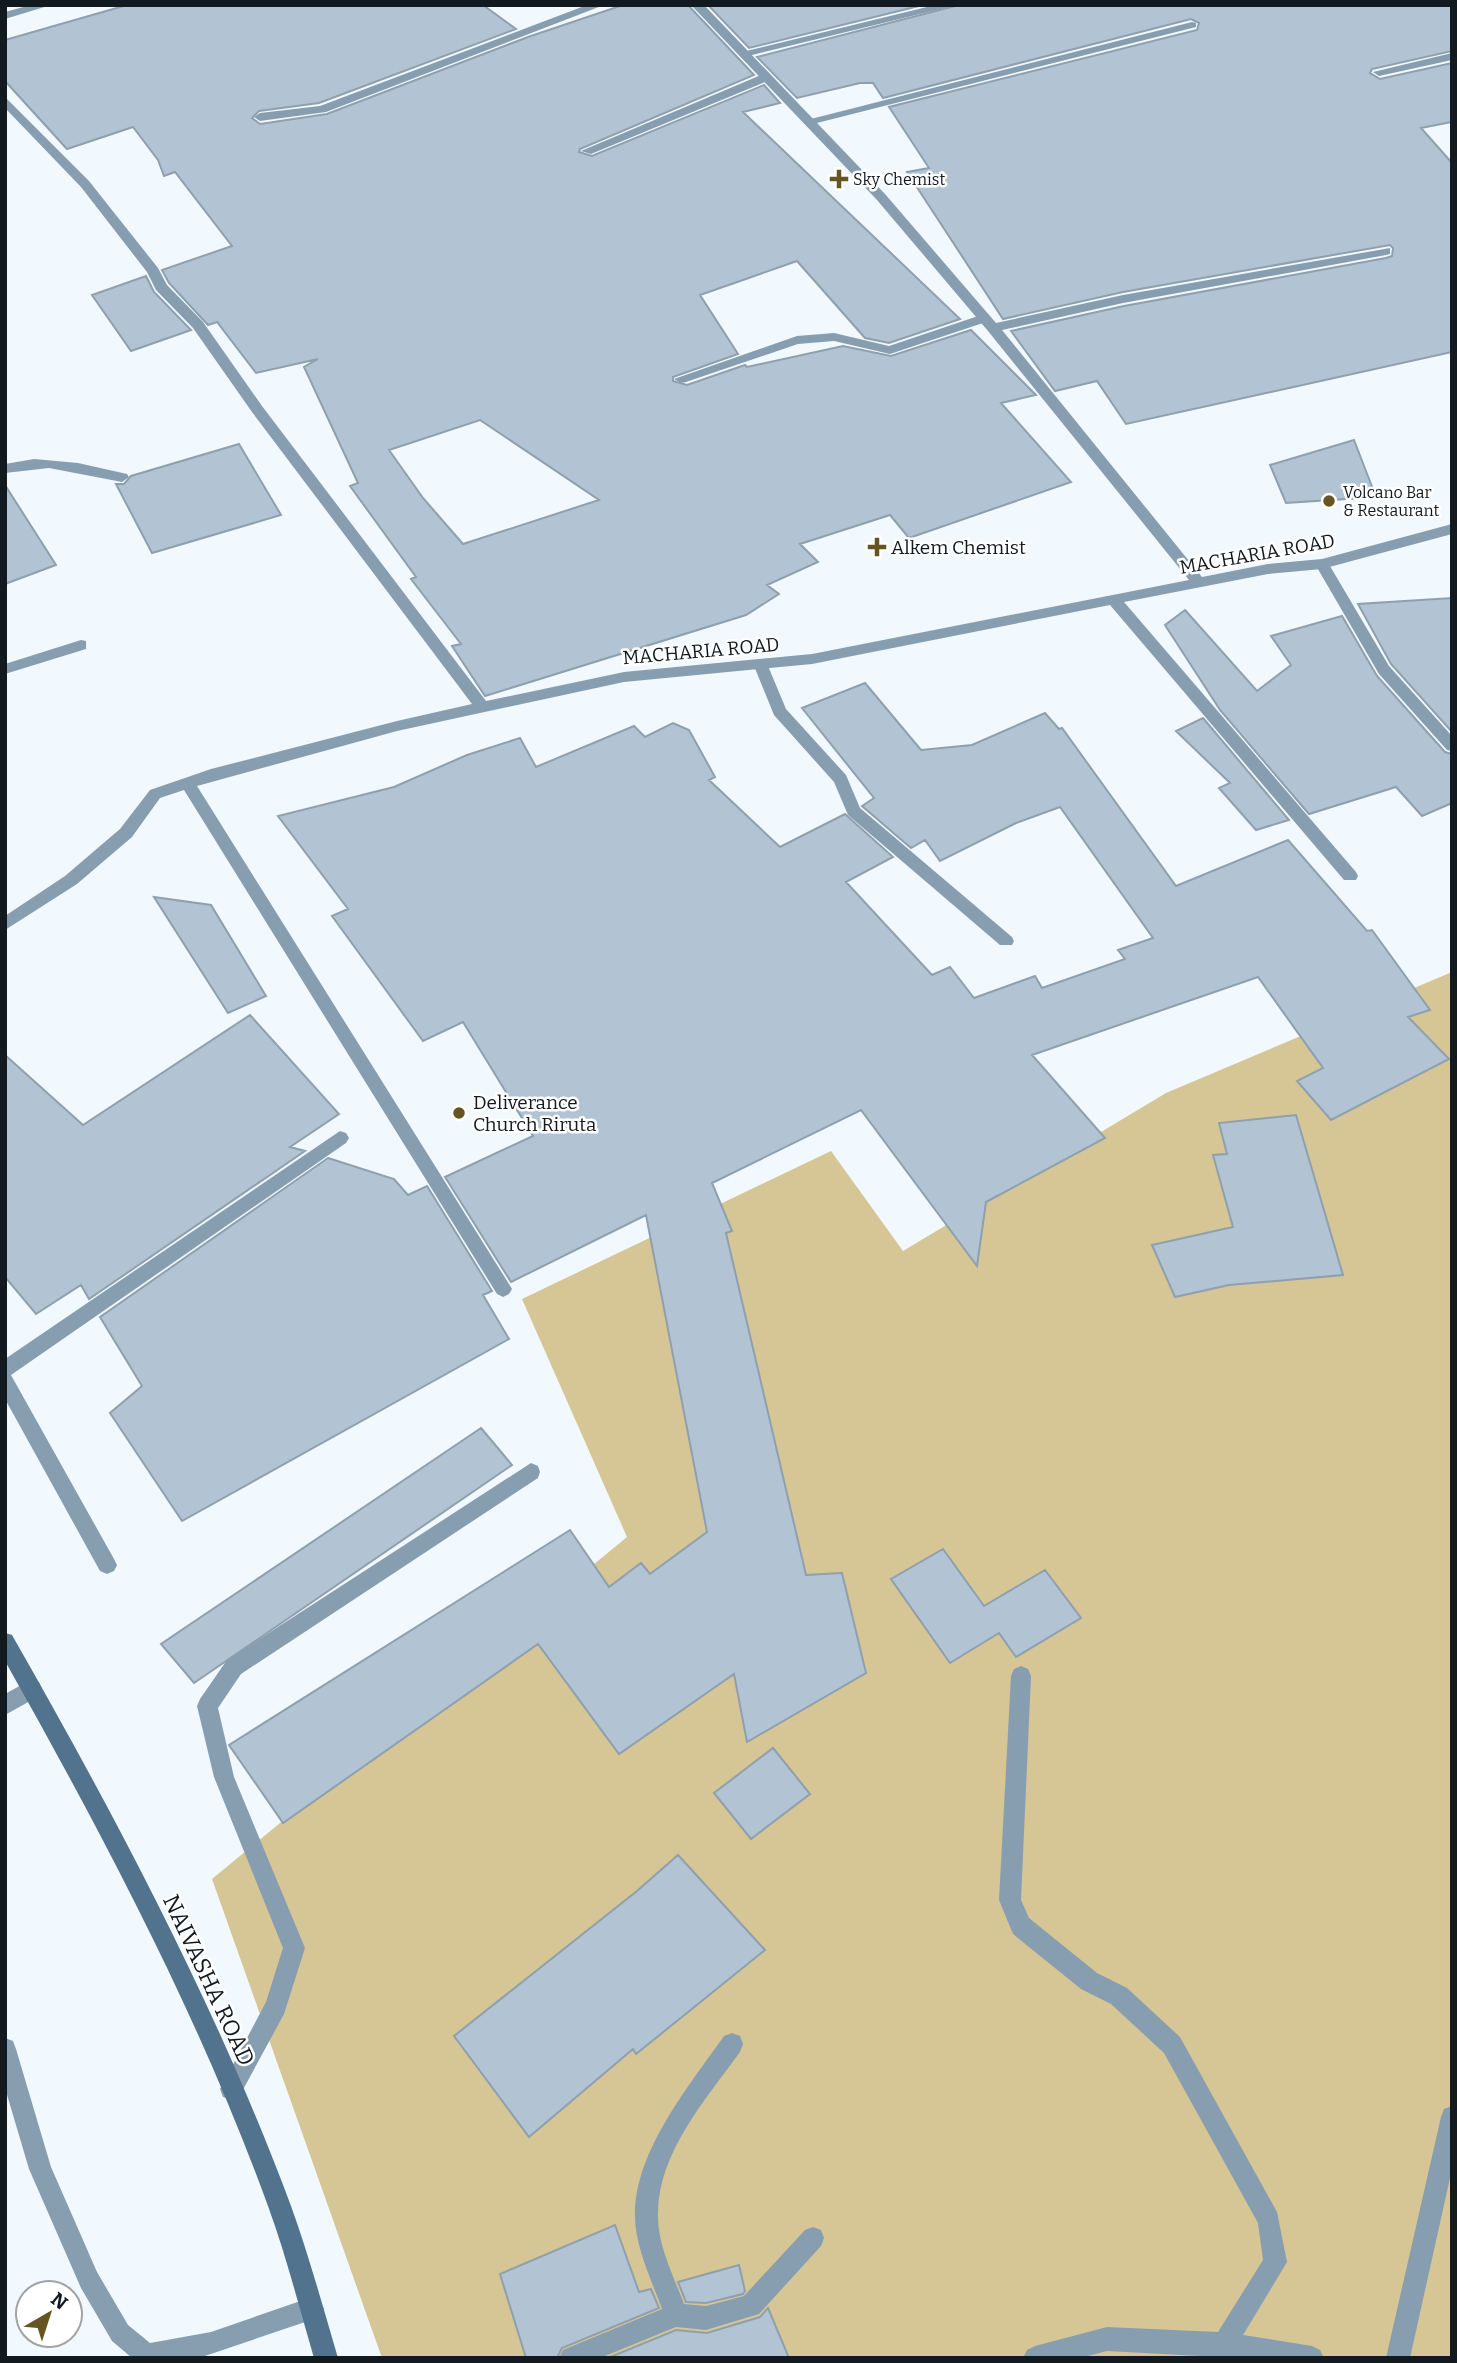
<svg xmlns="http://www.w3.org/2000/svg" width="1457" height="2363" viewBox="0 0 1457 2363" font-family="Bitter,serif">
	<rect width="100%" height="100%" fill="#f1f8fe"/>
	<!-- green -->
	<path fill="#d6c595" d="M1452,972V2358H382L212,1879L627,1537L522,1299L831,1151L903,1251L1166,1093Z"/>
	<!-- building -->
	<path fill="#b2c4d3" stroke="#8ea0ae" stroke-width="2" fill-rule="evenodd" d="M127,5H483L516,29L319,103L259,111L252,118L260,124L327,114L528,37L623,5H688L754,75L580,149L579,152L592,156L764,85L780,103L743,112L960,319L889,343L865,338L797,261L700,295L738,354L673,377V381L687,385L745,365L747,367L843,346L891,356L971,330L1036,395L1001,403L1071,482L909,538L890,515L800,544L818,562L767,585L779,594L746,615L485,696L452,646L461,644L411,579L416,577L350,486L358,483L304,367L318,359L256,373L217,322L208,325L169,283L162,270L232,246L175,172L164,176L158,160L133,127L67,149L5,81V40ZM480,420L599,500L463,544L423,498L389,450Z
		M708,5H923L749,48Z
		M959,5H1452V51L1372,69L1370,73L1380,79L1452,63V122L1421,128L1452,163V352L1126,424L1097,381L1055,391L1011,331L1124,306L1386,258L1392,256L1393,248L1390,245L1123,292L1003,319L907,172L929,168L889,107L1197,30L1199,23L1191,19L883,98L873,83H860L797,98L757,57Z
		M146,276L154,292L191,330L131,351L92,295Z
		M1354,440L1376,497L1286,503L1270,465Z
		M239,444L281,515L152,553L116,484H124L131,476Z
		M5,485L56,565L5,584Z
		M1452,598V732L1391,664L1358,604Z
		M1185,610L1257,691L1291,665L1271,636L1342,616L1377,676L1445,752L1452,754V803L1422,816L1396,787L1309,814L1220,710L1165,625Z
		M865,683L921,750L972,745L1045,713L1059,729L1062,728L1176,886L1288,840L1367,931L1372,930L1430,1010L1408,1017L1449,1059L1331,1120L1297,1081L1323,1068L1258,977L1032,1055L1105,1138L986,1202L977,1266L861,1110L712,1183L732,1231L726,1233L806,1575L842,1573L866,1673L747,1742L734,1674L619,1754L538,1644L283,1823L229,1745L570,1530L609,1587L641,1563L650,1574L707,1532L646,1215L511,1282L445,1177L533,1136L463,1022L423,1041L332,916L348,909L278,816L394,787L467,755L520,738L536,767L634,726L645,737L673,723L689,730L715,777L709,780L780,847L845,814L893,857L846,882L932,975L950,967L974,998L1035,976L1042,988L1125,959L1118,950L1153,938L1060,807L1016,823L940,861L925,840L911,848L862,806L874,798L802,708Z
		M1203,718L1289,820L1256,830L1219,788L1230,783L1176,731Z
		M154,897L211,905L266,996L228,1013Z
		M250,1015L339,1114L290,1147L305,1151L89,1299L81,1285L36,1314L5,1277V1055L83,1125Z
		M1296,1115L1343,1275L1229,1285L1175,1297L1152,1245L1233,1227L1213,1155L1227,1154L1219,1123Z
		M328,1158L394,1179L408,1195L427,1186L492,1291L483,1295L509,1339L182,1521L110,1413L142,1386L100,1317Z
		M481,1428L512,1465L194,1683L161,1644Z
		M943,1549L984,1606L1045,1570L1081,1618L1016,1657L999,1633L950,1663L891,1579Z
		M773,1748L810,1794L751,1839L714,1793Z
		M678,1855L765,1950L636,2054L633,2049L529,2137L454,2036L637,1891Z
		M615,2225L639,2292L651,2289L659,2308L562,2348L557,2358H526L500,2274Z
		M739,2265L745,2291L743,2294L706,2303L686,2302L678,2282Z
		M768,2308L789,2358H608L676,2330L707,2333L760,2317Z"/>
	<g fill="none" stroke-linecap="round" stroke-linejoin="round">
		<!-- service -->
		<path fill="#879eb0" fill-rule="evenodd" d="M935,5H957L744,57L738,53Z
			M1192,22L1196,23V27L809,125L803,121Z
			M1452,53V60L1379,76L1373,72Z
			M766,73L772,77L770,80L591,154L581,151Z
			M984,314L991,318L989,321L890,354L834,341L798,344L686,382L681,383L674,379L797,336L834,333L889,346Z
			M1322,559L1327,561L1389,666L1452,736V751L1447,750L1379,674L1315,564Z
			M81,640L86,641V649L5,674V664Z
			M761,661L768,666L786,709L846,775L860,808L1012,937L1014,941L1012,945H1000L848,815L834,782L774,715L754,666Z
			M340,1131L346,1133L349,1138L346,1143L11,1375L114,1559L117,1565L114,1571L107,1574L100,1571L5,1399V1359Z
			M531,1463L538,1466L540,1472L538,1478L241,1674L218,1708L234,1777L305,1948L284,2014L239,2097L231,2100L223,2097L220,2089L266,2002L283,1948L214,1777L197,1706L200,1699L227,1660Z
			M32,1679L39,1682L42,1689L39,1696L5,1715V1694Z
			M732,2033L740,2036L743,2044L740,2052C706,2099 656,2155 658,2217C658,2246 674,2277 684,2304L706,2306L744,2296L805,2230L813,2227L821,2230L824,2238L821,2246L759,2314L706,2330L676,2327L600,2358H559L563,2350L662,2309C652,2281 635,2247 635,2216C634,2152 689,2086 724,2036Z
			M5,2038L13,2041L16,2049L51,2167L97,2272L128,2325L150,2343L211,2332L312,2297L320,2301L324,2309L320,2317L199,2358H132L112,2341L81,2288L29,2169L5,2088Z
			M1452,2106V2169L1410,2358H1386L1441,2117L1444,2109Z"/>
		<!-- minor -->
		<path fill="#879eb0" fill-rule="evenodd" d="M31,5H51L5,19V12Z
			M587,5H604L326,112L260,121L254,117L260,113L320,106Z
			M691,5H704L885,194L996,323L1123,295L1390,248V254L1386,255L1123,303L1002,330L1202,577L1268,564L1322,559L1452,524V534L1322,569L1268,574L1124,602L1356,872L1358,876L1356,880H1344L1110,605L812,664L624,682L397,731L197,786L509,1284L512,1289L509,1294L503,1297L497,1294L184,790L160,798L132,837L77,884L5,930V916L65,876L120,829L150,790L211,769L397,721L472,704L252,412L193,328L156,290L147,272L81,187L5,108V97L89,181L158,268L167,285L203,322L262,406L486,701L624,672L812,654L1189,580L988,331L877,200Z
			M34,459L78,463L127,474L129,477L122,482L49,468L5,473V464Z
			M1021,1666L1028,1669L1031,1676L1021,1900L1029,1918L1097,1973L1127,1988L1180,2037L1277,2212L1287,2262L1243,2335L1312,2346L1320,2350L1324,2358H1237L1107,2351L1080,2358H1023L1027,2350L1035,2346L1107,2327L1218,2332L1263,2260L1258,2223L1164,2053L1111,2004L1081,1989L1013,1934L999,1900L1011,1676L1014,1669Z"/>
		<!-- secondary -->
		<path fill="#51738d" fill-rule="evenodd" d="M5,1633L12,1635C117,1819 217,2007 291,2206C309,2256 323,2307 338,2358H314C299,2307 286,2255 268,2206C199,2016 104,1837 5,1661Z"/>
	</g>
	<!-- markers -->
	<g fill="#665523" stroke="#fff" stroke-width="2.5">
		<path d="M835.5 168.5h7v7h7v7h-7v7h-7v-7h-7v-7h7z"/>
		<circle cx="1329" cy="501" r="7"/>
		<path d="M873.5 536.5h7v7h7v7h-7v7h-7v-7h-7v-7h7z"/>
		<circle cx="459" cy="1113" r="7"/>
	</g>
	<g text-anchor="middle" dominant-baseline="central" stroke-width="5" stroke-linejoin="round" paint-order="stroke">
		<!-- far-poi labels -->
		<g font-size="16" fill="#131a1f" stroke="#fff" text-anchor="start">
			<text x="853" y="179">Sky Chemist</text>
			<text x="1343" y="492">Volcano Bar<tspan x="1343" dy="18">&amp; Restaurant</tspan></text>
		</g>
		<!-- poi labels -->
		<g font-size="19" fill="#131a1f" stroke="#fff" text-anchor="start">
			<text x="891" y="547">Alkem Chemist</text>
			<text x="473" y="1102">Deliverance<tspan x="473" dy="22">Church Riruta</tspan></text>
		</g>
		<!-- street labels -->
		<g font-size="19" fill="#131a1f" stroke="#fff">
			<text transform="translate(1257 554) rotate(-10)">MACHARIA ROAD</text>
			<text transform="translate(701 651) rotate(-5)">MACHARIA ROAD</text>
		</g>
		<!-- near-street labels -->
		<g font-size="23" fill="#131a1f" stroke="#fff">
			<text transform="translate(209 1980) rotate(65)">NAIVASHA ROAD</text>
		</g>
	</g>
	<!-- border -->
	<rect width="1457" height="2363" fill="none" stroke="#131a1f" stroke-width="14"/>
	<!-- north arrow -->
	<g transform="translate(49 2314) rotate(39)"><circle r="33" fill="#ffffff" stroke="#a1a3a5" stroke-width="2"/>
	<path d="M0-5L12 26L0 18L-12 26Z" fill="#665523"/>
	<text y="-10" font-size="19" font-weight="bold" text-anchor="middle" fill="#131a1f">N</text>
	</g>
</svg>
